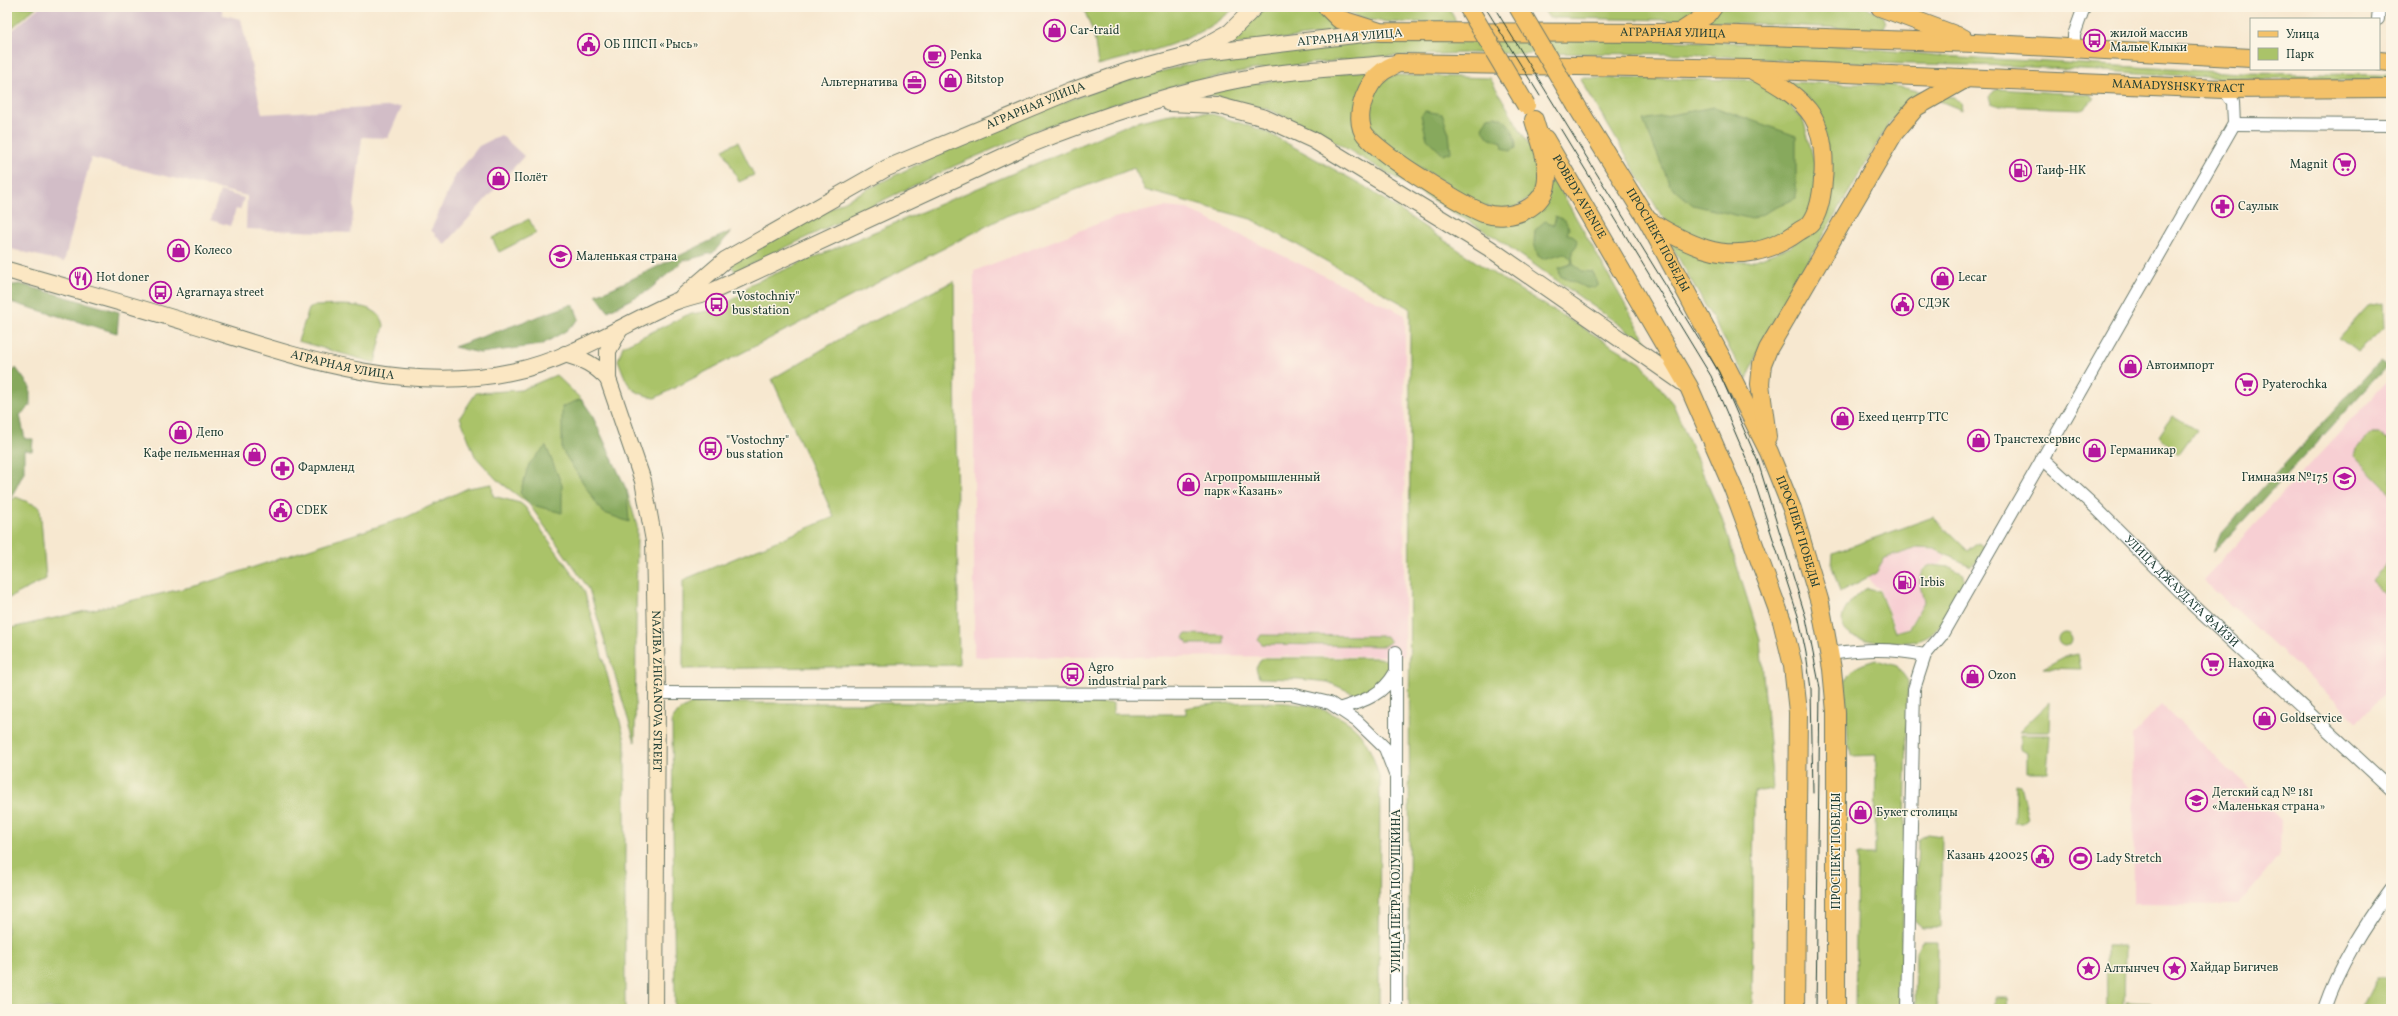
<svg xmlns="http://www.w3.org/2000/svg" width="2398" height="1016" viewBox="0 0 2398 1016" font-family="Vollkorn,serif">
	<rect width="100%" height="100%" fill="#fcf5e5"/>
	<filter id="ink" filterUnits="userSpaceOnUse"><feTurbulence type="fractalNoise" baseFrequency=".025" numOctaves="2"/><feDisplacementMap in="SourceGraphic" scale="8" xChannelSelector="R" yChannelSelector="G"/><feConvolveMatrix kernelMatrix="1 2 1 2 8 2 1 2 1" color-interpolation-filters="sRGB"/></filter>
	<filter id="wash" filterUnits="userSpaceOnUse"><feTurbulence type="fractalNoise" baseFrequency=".012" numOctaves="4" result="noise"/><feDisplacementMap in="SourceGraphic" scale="16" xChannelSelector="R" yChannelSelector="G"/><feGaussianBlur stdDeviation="0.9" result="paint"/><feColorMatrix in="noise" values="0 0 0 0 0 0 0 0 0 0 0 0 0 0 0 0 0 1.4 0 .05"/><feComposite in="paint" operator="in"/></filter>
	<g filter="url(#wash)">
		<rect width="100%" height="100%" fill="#f7e8d0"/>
		<!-- built -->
		<path fill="#f7cfd3" d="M1164,207L1187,209L1405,315L1404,656L974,657V271L1113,218Z
			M2391,377V686L2358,722L2203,580Z
			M1918,549L1934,550L1946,556L1941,564L1924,567L1921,572L1919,579L1924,602L1908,627L1896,631L1880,590L1867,579L1876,573L1885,558Z
			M2162,705L2281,820L2280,854L2238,905L2134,904L2133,735Z
			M2005,1007L2089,1008L2005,1009Z"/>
		<!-- industrial -->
		<path fill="#d2bdc7" d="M39,7H221L223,15L241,19L262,114L402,106L388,138L362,137L351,233L246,229L247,196L91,158L64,262L7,248V35Z
			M501,135L524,156L445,245L431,230L455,176L479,146Z
			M220,191L244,198L240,210L236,209L230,226L211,220Z"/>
		<!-- green -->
		<path fill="#aac369" stroke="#64804e" d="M7,7H36L7,32Z
			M1083,7H1236C1193,44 1151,51 1098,65L1094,35Z
			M1265,7H1321L1355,30L1224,46L1244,29Z
			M1340,7H1448L1456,21C1426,21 1363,29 1340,7Z
			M1542,7H1704L1691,16L1674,20L1549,18Z
			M1718,7H1867L1884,17L1886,24L1882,30L1705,21Z
			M1569,39L1825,44L1943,56L2240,73L2391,75V81L2240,79L2012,66L1812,62L1686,54L1466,53L1373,57L1250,70L1181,84L1072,117L1023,136L952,167L735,272L730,262C892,174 1057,86 1241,54C1349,36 1460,40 1569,39Z
			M1372,70L1353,120L1495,223H1521L1536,213L1553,177L1648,345L1495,237L1317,131L1267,109L1202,93L1276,80Z
			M1395,75L1490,78L1536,157L1537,194L1516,207L1496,209L1476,203L1392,149L1367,126C1370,106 1372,82 1395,75Z
			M1580,78L1759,80L1786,100L1804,122L1816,169V192L1807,220L1770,244L1707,247L1680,235L1661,215Z
			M1781,82L1891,85L1927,93L1910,99L1888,125L1776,317L1761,344L1747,380L1669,241L1706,261L1750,262L1790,247L1815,225L1827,145Z
			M1999,89L2089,95L2094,98L2085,108L2081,109L2000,106L1991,103L1989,97L1994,91Z
			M1944,96L1955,97L1961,103L1962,110L1935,99Z
			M1185,112L1209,113L1265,131L1364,186L1497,276L1641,363L1673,404L1720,513L1760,639L1773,789L1754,792L1752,1009H1409L1410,308L1251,219L1145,190L1134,168L1006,216L655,398C627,391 628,385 618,360L623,346L687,315L719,309L737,297L751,284L1132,123L1165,115Z
			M738,142L754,175L739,182L723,149Z
			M529,219L536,233L499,252L492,238Z
			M954,281L959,665L683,669V580L834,517L772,379L852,332Z
			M2383,303L2384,328L2357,352L2339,338L2368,306Z
			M314,306C333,306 379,299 384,325L375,363L298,341L309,309Z
			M556,375L581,399L591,413L627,491L637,526L635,742L589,589L529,504L496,479L475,456L460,417L476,393L521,390Z
			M2172,416L2196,430L2178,455L2159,436Z
			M2372,433H2380L2391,442V494L2354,456L2356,448Z
			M492,484L493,496L520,503L525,507L584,590L625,740V1009H7V629L199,585L407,517L468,488Z
			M16,497L40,507L46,579L7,599V504Z
			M1933,517L1968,551L1978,543L1986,548L1981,557L1971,566L1934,549L1918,548L1885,558L1876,573L1840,592L1832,566L1833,553Z
			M2391,560V598L2372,581Z
			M1931,565L1949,567L1962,573L1965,581C1963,591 1957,600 1952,608C1933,641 1921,644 1884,642C1873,641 1861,641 1851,635C1829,623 1853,594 1868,588L1879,591L1895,632L1909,628L1924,602C1921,588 1914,571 1931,565Z
			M2058 639a7 7 0 1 1 14 0a7 7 0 1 1-14 0Z
			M1186,634L1224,635V644H1188L1184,638Z
			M1261,635L1386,636L1390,642L1384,646L1262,644L1258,640Z
			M2078,654L2081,669L2043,668L2064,657Z
			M1265,658H1378L1386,660L1389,667L1388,676L1369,694L1357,695L1328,682L1299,679L1259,678L1256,668L1260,661Z
			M1876,660L1897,666L1908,681L1901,1009H1855L1857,855H1875L1876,755L1851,756L1848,741L1845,681C1851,667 1862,664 1876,660Z
			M2050,702L2049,732H2019Z
			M693,703H1113V714H1186V708C1214,702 1287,699 1314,707C1329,711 1349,720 1359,732C1370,746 1375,762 1380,779L1379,1009H675L672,720L679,711Z
			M2020,735H2050L2047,772H2027V753L2020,749Z
			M2016,784L2020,785L2028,818L2022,823H2015Z
			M1927,834L1942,836L1940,928H1922L1915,922L1918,840Z
			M1922,941H1938L1937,1009H1915L1916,952Z
			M2106,946H2125L2124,1009H2107Z
			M2377,978H2391V1009H2361Z
			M1995,998H2008L2009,1009H1995Z
			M2127,1002L2150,1003V1009H2127Z"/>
		<!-- forest -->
		<path fill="#87a95d" stroke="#537348" d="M1714,107L1796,136V198L1752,219L1693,205L1670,185L1643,120Z
			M1425,111L1442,114L1449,133L1451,152L1443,155L1427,139L1421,115Z
			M1494,116C1508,117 1516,134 1516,148L1510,151L1503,148L1502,142L1488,137L1482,128L1488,117Z
			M1555,216L1565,220L1569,228L1567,234C1575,235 1577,238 1577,245L1572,251L1573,264L1582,271L1593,272L1598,284L1597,287L1587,288L1560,276L1559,268L1571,264L1572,259L1564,253L1543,259L1538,256L1534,243L1535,230L1545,221L1554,225Z
			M732,231L713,253L683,261L649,290L608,311L596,295C642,276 686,251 732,231Z
			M20,284L119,312L117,333L7,301V286Z
			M573,304L579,319L569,329L541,345L480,353L454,347Z
			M2380,361L2387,366L2213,553L2221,533Z
			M16,368L30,387V406L20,415L25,439H33L32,451L24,450V472L10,500L7,501V378Z
			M581,399L591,413L627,491L629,522L602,512L562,450V407Z
			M546,446L562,485V513L529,504L520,493L529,464Z"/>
	</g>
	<g filter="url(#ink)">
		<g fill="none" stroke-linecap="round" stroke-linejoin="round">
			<defs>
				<g id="street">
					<path d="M2378,19L2379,7"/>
					<path d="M2074,49V35L2084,7"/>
					<path d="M2234,124L2391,125"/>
					<path id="s1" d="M2042,458L2094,506L2194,606L2391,789"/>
					<path d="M1396,652V1009"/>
					<path d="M1829,654C1865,649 1890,648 1925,655"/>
					<path d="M657,693L1291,694L1330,703L1357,721L1385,748L1395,774"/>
					<path d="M1339,709C1363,701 1382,696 1395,673"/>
					<path d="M1907,1009L1914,689L1925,655L1941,636L2234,124L2233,102L2223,89"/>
					<path d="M2324,1009C2339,965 2364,926 2391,889"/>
				</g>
				<g id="secondary">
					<path d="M1196,51L1230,32L1255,7"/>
					<path d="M1169,103L1216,105L1265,118L1313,140L1489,248L1689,387"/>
					<path id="s2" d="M7,270C68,288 128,304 189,323C295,356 402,396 515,371C571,359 622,325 674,302C687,297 701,294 713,291L1024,147C1096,118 1171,92 1247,78C1297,69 1348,68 1398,63"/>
					<path id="s3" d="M682,297L725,260L887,168L1071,91L1128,71L1188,55L1380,32"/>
					<path id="s4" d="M620,329L608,351V379L643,481L654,541L657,693L655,1009"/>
					<path d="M565,354C583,359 595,365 608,379"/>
				</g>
				<g id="primary">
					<path id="s5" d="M1327,7L1339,19L1380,32L1679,33L1975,43L2251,58"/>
					<path d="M1880,7L1963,38"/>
					<path d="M1679,33L1708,14L1713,7"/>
					<path d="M2379,61L2391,62"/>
					<path id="s6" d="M1576,105L1648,221L1727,368L1769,452L1792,509L1820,603L1832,669L1836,712V1009"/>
					<path id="s7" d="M1534,120C1539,138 1548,159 1547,177C1547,208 1510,222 1483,213C1462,205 1367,148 1362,129C1356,111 1367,83 1382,72C1387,68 1393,66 1398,63L1751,69L2223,89L2391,88"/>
					<path id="s8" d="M1545,139L1689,387L1733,488L1782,621L1793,666L1798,712L1795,1009"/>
					<path d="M1649,221C1667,232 1686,243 1706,249C1738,259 1772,251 1798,232C1802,229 1808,227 1811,223C1820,211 1822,194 1823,180C1825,160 1823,134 1813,117C1799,95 1776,83 1754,71"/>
					<path d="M1767,437L1760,384L1762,364L1768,349L1894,133L1916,107L1965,79"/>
				</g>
			</defs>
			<!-- street casing -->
			<use href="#street" stroke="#6b796b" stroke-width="14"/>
			<!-- secondary casing -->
			<use href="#secondary" stroke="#6b796b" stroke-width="18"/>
			<!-- primary casing -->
			<use href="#primary" stroke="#6b796b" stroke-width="20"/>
			<!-- street -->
			<use href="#street" stroke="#fff" stroke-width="12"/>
			<!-- secondary -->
			<use href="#secondary" stroke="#fbe7c3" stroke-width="16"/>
			<!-- primary -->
			<use href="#primary" stroke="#f4c26a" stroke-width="18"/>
			<!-- tram -->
			<path stroke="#1f3d34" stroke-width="1" d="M1485,7L1540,96
				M1494,7L1719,372L1758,462L1806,618L1820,688L1816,1009
				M1560,128L1711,376L1749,465L1799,619L1806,653L1811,689L1813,793"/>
			<defs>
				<path id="primary-bridge" d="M1468,7L1526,105
					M1518,7L1576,105"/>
			</defs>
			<!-- primary-bridge casing -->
			<use href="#primary-bridge" stroke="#6b796b" stroke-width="20" stroke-linecap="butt"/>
			<!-- primary-bridge -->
			<use href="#primary-bridge" stroke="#f4c26a" stroke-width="18"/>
		</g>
	</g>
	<!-- icons -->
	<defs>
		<symbol id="shop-ring" viewBox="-11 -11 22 22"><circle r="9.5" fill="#fcf5e5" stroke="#b5179e" stroke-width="1.5"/><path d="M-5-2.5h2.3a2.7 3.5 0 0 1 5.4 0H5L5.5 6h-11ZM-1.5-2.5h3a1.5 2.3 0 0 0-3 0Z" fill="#b5179e"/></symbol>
		<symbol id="bus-ring" viewBox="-11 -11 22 22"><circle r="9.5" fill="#fcf5e5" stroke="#b5179e" stroke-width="1.5"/><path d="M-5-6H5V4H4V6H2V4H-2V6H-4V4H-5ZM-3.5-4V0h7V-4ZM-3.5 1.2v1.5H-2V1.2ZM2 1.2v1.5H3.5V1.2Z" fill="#b5179e"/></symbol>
		<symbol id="civic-ring" viewBox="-11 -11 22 22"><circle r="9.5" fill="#fcf5e5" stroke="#b5179e" stroke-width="1.5"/><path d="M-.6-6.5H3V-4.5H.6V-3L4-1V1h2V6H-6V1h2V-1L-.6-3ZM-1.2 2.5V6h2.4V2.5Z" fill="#b5179e"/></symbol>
		<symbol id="cafe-ring" viewBox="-11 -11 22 22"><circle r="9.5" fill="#fcf5e5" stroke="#b5179e" stroke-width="1.5"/><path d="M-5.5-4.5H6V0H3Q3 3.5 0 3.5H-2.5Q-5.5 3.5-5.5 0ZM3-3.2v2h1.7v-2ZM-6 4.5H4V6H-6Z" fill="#b5179e"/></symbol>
		<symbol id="office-ring" viewBox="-11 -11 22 22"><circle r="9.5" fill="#fcf5e5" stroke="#b5179e" stroke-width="1.5"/><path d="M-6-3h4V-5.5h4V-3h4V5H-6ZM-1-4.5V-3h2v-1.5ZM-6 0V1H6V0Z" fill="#b5179e"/></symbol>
		<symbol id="supermarket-ring" viewBox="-11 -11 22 22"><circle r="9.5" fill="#fcf5e5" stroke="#b5179e" stroke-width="1.5"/><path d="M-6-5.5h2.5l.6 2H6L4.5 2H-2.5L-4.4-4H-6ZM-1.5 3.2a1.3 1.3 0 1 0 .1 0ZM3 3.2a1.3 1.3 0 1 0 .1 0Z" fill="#b5179e"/></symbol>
		<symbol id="fuel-ring" viewBox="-11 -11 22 22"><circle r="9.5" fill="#fcf5e5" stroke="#b5179e" stroke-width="1.5"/><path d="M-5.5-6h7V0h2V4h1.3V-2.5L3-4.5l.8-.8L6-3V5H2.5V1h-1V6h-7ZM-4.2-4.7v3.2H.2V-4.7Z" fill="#b5179e"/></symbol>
		<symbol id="pharmacy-ring" viewBox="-11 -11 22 22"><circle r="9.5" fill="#fcf5e5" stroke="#b5179e" stroke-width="1.5"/><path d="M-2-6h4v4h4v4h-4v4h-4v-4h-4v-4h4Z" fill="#b5179e"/></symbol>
		<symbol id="school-ring" viewBox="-11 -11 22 22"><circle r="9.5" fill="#fcf5e5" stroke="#b5179e" stroke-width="1.5"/><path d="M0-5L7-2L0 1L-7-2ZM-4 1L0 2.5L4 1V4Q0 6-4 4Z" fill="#b5179e"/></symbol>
		<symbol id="restaurant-ring" viewBox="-11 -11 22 22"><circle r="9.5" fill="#fcf5e5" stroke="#b5179e" stroke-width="1.5"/><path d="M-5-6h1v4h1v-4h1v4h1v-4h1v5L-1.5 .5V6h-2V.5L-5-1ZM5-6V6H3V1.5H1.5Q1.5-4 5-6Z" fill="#b5179e"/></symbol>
		<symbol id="stadium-ring" viewBox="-11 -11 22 22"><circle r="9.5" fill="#fcf5e5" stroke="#b5179e" stroke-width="1.5"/><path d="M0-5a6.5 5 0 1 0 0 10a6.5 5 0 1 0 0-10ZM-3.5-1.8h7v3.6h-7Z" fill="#b5179e"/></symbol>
		<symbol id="sight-ring" viewBox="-11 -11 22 22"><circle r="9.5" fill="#fcf5e5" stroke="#b5179e" stroke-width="1.5"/><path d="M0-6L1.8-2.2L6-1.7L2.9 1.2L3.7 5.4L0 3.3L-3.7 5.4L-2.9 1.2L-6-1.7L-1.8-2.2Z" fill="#b5179e"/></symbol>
	</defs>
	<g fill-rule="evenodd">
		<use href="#shop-ring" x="1042" y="18" width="25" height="25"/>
		<use href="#bus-ring" x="2082" y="28" width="25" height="25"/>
		<use href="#civic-ring" x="576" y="32" width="25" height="25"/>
		<use href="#cafe-ring" x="922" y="44" width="25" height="25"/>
		<use href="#shop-ring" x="938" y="68" width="25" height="25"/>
		<use href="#office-ring" x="902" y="70" width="25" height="25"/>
		<use href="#supermarket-ring" x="2332" y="152" width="25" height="25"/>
		<use href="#fuel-ring" x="2008" y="158" width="25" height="25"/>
		<use href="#shop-ring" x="486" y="166" width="25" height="25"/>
		<use href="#pharmacy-ring" x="2210" y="194" width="25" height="25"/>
		<use href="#shop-ring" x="166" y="238" width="25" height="25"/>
		<use href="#school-ring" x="548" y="244" width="25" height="25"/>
		<use href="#restaurant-ring" x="68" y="266" width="25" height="25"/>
		<use href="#shop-ring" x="1930" y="266" width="25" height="25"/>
		<use href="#bus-ring" x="148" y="280" width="25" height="25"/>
		<use href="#bus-ring" x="704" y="292" width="25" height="25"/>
		<use href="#civic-ring" x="1890" y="292" width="25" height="25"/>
		<use href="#shop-ring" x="2118" y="354" width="25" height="25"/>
		<use href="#supermarket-ring" x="2234" y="372" width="25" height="25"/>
		<use href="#shop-ring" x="1830" y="406" width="25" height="25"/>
		<use href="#shop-ring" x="168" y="420" width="25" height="25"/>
		<use href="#shop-ring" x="1966" y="428" width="25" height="25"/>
		<use href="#bus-ring" x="698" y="436" width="25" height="25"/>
		<use href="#shop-ring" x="2082" y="438" width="25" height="25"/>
		<use href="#shop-ring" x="242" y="442" width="25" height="25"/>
		<use href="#pharmacy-ring" x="270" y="456" width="25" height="25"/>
		<use href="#school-ring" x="2332" y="466" width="25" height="25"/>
		<use href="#shop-ring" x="1176" y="472" width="25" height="25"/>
		<use href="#civic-ring" x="268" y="498" width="25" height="25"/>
		<use href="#fuel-ring" x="1892" y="570" width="25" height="25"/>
		<use href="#supermarket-ring" x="2200" y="652" width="25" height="25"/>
		<use href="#bus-ring" x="1060" y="662" width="25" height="25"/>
		<use href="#shop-ring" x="1960" y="664" width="25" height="25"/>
		<use href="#shop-ring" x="2252" y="706" width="25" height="25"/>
		<use href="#school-ring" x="2184" y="788" width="25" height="25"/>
		<use href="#shop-ring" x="1848" y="800" width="25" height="25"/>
		<use href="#civic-ring" x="2030" y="844" width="25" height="25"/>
		<use href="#stadium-ring" x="2068" y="846" width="25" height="25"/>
		<use href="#sight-ring" x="2162" y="956" width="25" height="25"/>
		<use href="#sight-ring" x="2076" y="956" width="25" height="25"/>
	</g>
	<g text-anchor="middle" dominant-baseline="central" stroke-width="3" stroke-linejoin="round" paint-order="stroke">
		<!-- poi labels -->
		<g font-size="12" fill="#1f3d34" stroke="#fcf5e5" text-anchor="start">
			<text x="1070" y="31">Car-traid</text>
			<text x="2110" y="34">жилой массив<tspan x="2110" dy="14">Малые Клыки</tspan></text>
			<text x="604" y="45">ОБ ППСП «Рысь»</text>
			<text x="950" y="56">Penka</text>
			<text x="966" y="80">Bitstop</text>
			<text x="898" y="83" text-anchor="end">Альтернатива</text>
			<text x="2328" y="165" text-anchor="end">Magnit</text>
			<text x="2036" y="171">Таиф-НК</text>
			<text x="514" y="178">Полёт</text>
			<text x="2238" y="207">Саулык</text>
			<text x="194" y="251">Колесо</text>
			<text x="576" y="257">Маленькая страна</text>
			<text x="96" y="278">Hot doner</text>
			<text x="1958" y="278">Lecar</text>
			<text x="176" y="293">Agrarnaya street</text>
			<text x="732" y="297">"Vostochniy"<tspan x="732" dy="14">bus station</tspan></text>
			<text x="1918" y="304">СДЭК</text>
			<text x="2146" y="366">Автоимпорт</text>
			<text x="2262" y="385">Pyaterochka</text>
			<text x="1858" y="418">Exeed центр ТТС</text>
			<text x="196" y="433">Депо</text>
			<text x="1994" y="440">Транстехсервис</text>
			<text x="726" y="441">"Vostochny"<tspan x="726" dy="14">bus station</tspan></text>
			<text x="2110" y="451">Германикар</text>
			<text x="240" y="454" text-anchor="end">Кафе пельменная</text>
			<text x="298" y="468">Фармленд</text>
			<text x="1204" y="478">Агропромышленный<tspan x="1204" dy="14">парк «Казань»</tspan></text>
			<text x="2328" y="478" text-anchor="end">Гимназия №175</text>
			<text x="296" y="511">CDEK</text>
			<text x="1920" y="583">Irbis</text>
			<text x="2228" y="664">Находка</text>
			<text x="1088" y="668">Agro<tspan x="1088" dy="14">industrial park</tspan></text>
			<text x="1988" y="676">Ozon</text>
			<text x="2280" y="719">Goldservice</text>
			<text x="2212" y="793">Детский сад № 181<tspan x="2212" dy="14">«Маленькая страна»</tspan></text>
			<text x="1876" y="813">Букет столицы</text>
			<text x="2028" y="856" text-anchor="end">Казань 420025</text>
			<text x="2096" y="859">Lady Stretch</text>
			<text x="2190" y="968">Хайдар Бигичев</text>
			<text x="2104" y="969">Алтынчеч</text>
		</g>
		<!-- street labels -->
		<g font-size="12" fill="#1f3d34" stroke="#fcf5e5">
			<text stroke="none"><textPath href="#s5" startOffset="353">АГРАРНАЯ УЛИЦА</textPath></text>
			<text transform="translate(1350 38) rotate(-5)">АГРАРНАЯ УЛИЦА</text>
			<text stroke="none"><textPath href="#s7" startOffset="1155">MAMADYSHSKY TRACT</textPath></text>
			<text stroke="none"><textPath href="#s3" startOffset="404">АГРАРНАЯ УЛИЦА</textPath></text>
			<text stroke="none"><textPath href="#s8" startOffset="67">POBEDY AVENUE</textPath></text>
			<text stroke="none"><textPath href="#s6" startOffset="158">ПРОСПЕКТ ПОБЕДЫ</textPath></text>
			<text stroke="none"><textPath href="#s2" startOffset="349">АГРАРНАЯ УЛИЦА</textPath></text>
			<text stroke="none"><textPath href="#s6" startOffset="482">ПРОСПЕКТ ПОБЕДЫ</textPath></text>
			<text stroke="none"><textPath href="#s1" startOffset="193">УЛИЦА ДЖАУДАТА ФАЙЗИ</textPath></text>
			<text stroke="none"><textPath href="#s4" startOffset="372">NAZIBA ZHIGANOVA STREET</textPath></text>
			<text transform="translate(1837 851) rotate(-90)">ПРОСПЕКТ ПОБЕДЫ</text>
			<text transform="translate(1397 891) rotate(-90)">УЛИЦА ПЕТРА ПОЛУШКИНА</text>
		</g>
	</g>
	<!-- margin -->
	<rect width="2398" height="1016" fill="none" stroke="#fcf5e5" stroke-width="24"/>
	<!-- legend -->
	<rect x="2250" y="18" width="130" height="52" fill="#fcf5e5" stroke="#a4ab9e"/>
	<rect x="2258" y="31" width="20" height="6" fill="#f4c26a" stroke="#a4ab9e"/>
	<text x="2286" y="38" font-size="12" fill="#1f3d34">Улица</text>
	<rect x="2258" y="48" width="20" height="12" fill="#aac369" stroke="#a4ab9e"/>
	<text x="2286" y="58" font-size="12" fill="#1f3d34">Парк</text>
</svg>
